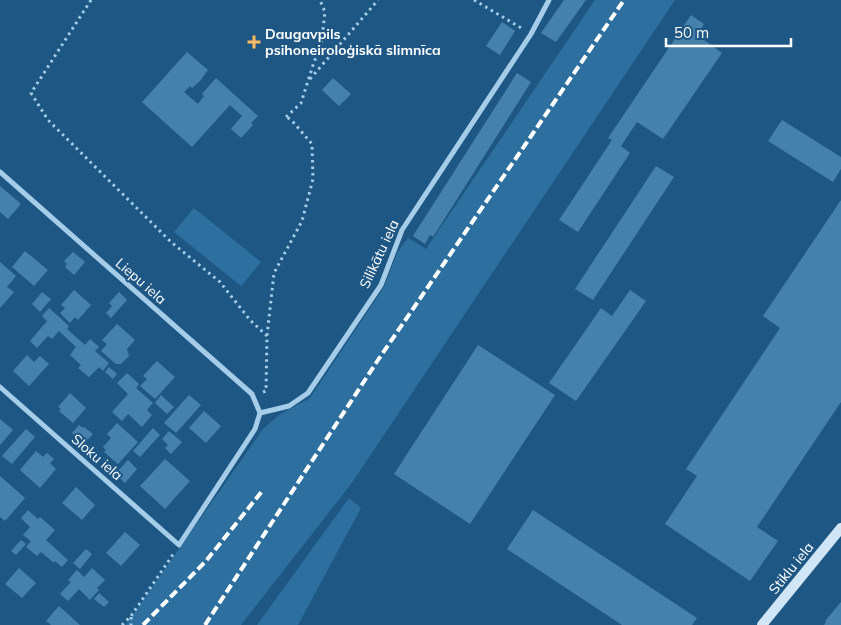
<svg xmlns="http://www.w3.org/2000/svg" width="841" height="625" viewBox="0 0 841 625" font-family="Mulish,sans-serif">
	<rect width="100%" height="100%" fill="#1e5784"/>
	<!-- green -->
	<path fill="#2d70a0" d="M595,0H675L351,484L241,625H126L263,429L279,415L310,398L384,287L397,253L408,238L426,249Z
		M194,208L261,262L241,286L174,232Z
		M349,498L361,508L298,625H257Z"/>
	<!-- building -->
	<path fill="#4681ac" d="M564,0H586L556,42L541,33Z
		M691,15L704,24L697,35L722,53L663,139L637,122L621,146L630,153L578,232L559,220L612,140L608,138Z
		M502,22L515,31L500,55L486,46Z
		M187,52L208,70L200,81L192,88L190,86L184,92L198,104L204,96L202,94L216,78L258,116L251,123L253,125L241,138L231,129L242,116L230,105L192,147L142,102Z
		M517,73L531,82L433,237L430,235L425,244L413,236Z
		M333,78L351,94L339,106L322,90Z
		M782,120L841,157V169L833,182L768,141Z
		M656,166L674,177L593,300L575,289Z
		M0,186L21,204L8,219L0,212Z
		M841,200V402L757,527L778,541L750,581L665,524L697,476L686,469L780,328L763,316Z
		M25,251L48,270L34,286L12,267Z
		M73,252L85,262L74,275L65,267L67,264L64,261Z
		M0,262L16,276L7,287L14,292L0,308Z
		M74,290L91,305L78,320L75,317L70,323L60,313L65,308L61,305Z
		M630,290L646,301L576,401L549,383L601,308L612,316Z
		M42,292L51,299L40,312L32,304Z
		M119,292L127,300L111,318L106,313L112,306L109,303Z
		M49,308L69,326L67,329L85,345L90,339L99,347L95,351L109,363L103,371L99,367L89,377L78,368L81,365L70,355L76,347L59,331L52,339L48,336L37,348L30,341L47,321L42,316Z
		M117,324L135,340L127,349L129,356L121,364H116L101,351L107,344L102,340Z
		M478,345L555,395L470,524L394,474Z
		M27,355L34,362L40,356L49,364L29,386L13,371Z
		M157,361L175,377L155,399L140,386L147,379L143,376Z
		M109,367L117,374L113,379L105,372Z
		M127,373L139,384L136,388L153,403L147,410L152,415L142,427L128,414L122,421L112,412L128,394L117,383Z
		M70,393L86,408L73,423L59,411L61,409L58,407Z
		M161,395L174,407L167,414L155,403Z
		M189,395L201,405L176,433L164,423Z
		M204,411L221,426L206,443L189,428Z
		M0,419L13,430L0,445Z
		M117,423L138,442L118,464L104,452L106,450L103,447L111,438L107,434Z
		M79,425L83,428L84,427L93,434L84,444L72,433Z
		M153,428L160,435L140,457L133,451Z
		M26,429L35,437L12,464L2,456Z
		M169,431L182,442L171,454L165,448L168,445L162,439Z
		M36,451L43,457L47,453L54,459L50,463L56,469L40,488L20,470Z
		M165,459L190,481L165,509L140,486Z
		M128,460L137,469L125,483L115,474Z
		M0,476L25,498L5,521L0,517Z
		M76,487L95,505L82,520L62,503Z
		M28,510L38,519L40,517L55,530L46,540L68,560L62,567L55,561L54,563L41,552L37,556L26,547L31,541L23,535L30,527L21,518Z
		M533,510L697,618L692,625H622L507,549Z
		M125,532L140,545L121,566L106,553Z
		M21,540L26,544L16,555L11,551Z
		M86,549L92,554L80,569L73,563Z
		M19,568L36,583L22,598L5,584Z
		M92,568L105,580L97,588L99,590L90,600L79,589L68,601L60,594L71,582L68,580L77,570L84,577Z
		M99,593L109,602L104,607L94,599Z
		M841,602V625H824L826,622L825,621Z
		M59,606L80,625H51L46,621Z"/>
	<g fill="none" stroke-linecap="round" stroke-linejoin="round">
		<!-- path -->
		<path stroke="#a5cdea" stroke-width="3" stroke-dasharray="2.5 4" stroke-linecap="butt" d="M91,0L31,93L48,120L171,242L220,282L250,320L267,336
			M474,0L523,29
			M310,79L378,0
			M286,117L301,103L314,62L321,46L325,12L320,0
			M263,392L266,391L267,336L274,273L302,221L313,179L312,144L294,123L287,117
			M131,617V625
			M122,625L131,616L174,553"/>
		<!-- street -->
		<path stroke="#a5cdea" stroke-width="5" d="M0,172L252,394L260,413
			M0,387L179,545L255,429L260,413
			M260,413L289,406L308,393L381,285L402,230L531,34L549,0"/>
		<!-- secondary -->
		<path stroke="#d0e6f7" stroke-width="10" d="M762,625L841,528"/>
		<!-- rail -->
		<path stroke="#fff" stroke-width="4" stroke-dasharray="9 4" stroke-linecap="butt" d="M143,625L206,561L263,490
			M205,625L378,360L624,0"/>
	</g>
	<!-- markers -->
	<path fill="#f9bb64" stroke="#1e5784" stroke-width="2" d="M251.5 34.5h5v5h5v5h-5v5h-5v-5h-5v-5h5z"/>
	<g text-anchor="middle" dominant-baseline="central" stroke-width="4" stroke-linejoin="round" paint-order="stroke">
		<!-- poi labels -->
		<g font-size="14" font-weight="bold" fill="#fff" stroke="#1e5784" text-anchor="start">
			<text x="265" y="34">Daugavpils<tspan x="265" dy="16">psihoneiroloģiskā slimnīca</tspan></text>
		</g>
		<!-- street labels -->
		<g font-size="14" fill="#fff" stroke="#1e5784">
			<text transform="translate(379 254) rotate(-65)">Silikātu iela</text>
			<text transform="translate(141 281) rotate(41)">Liepu iela</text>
			<text transform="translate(97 457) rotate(41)">Sloku iela</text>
			<text transform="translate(791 568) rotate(-51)">Stiklu iela</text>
		</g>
	</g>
	<!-- scale -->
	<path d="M666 38v8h125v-8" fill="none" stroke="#ffffff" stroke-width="2.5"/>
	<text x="674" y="38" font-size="15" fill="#ffffff" stroke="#1e5784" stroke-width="4" paint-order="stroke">50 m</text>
</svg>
